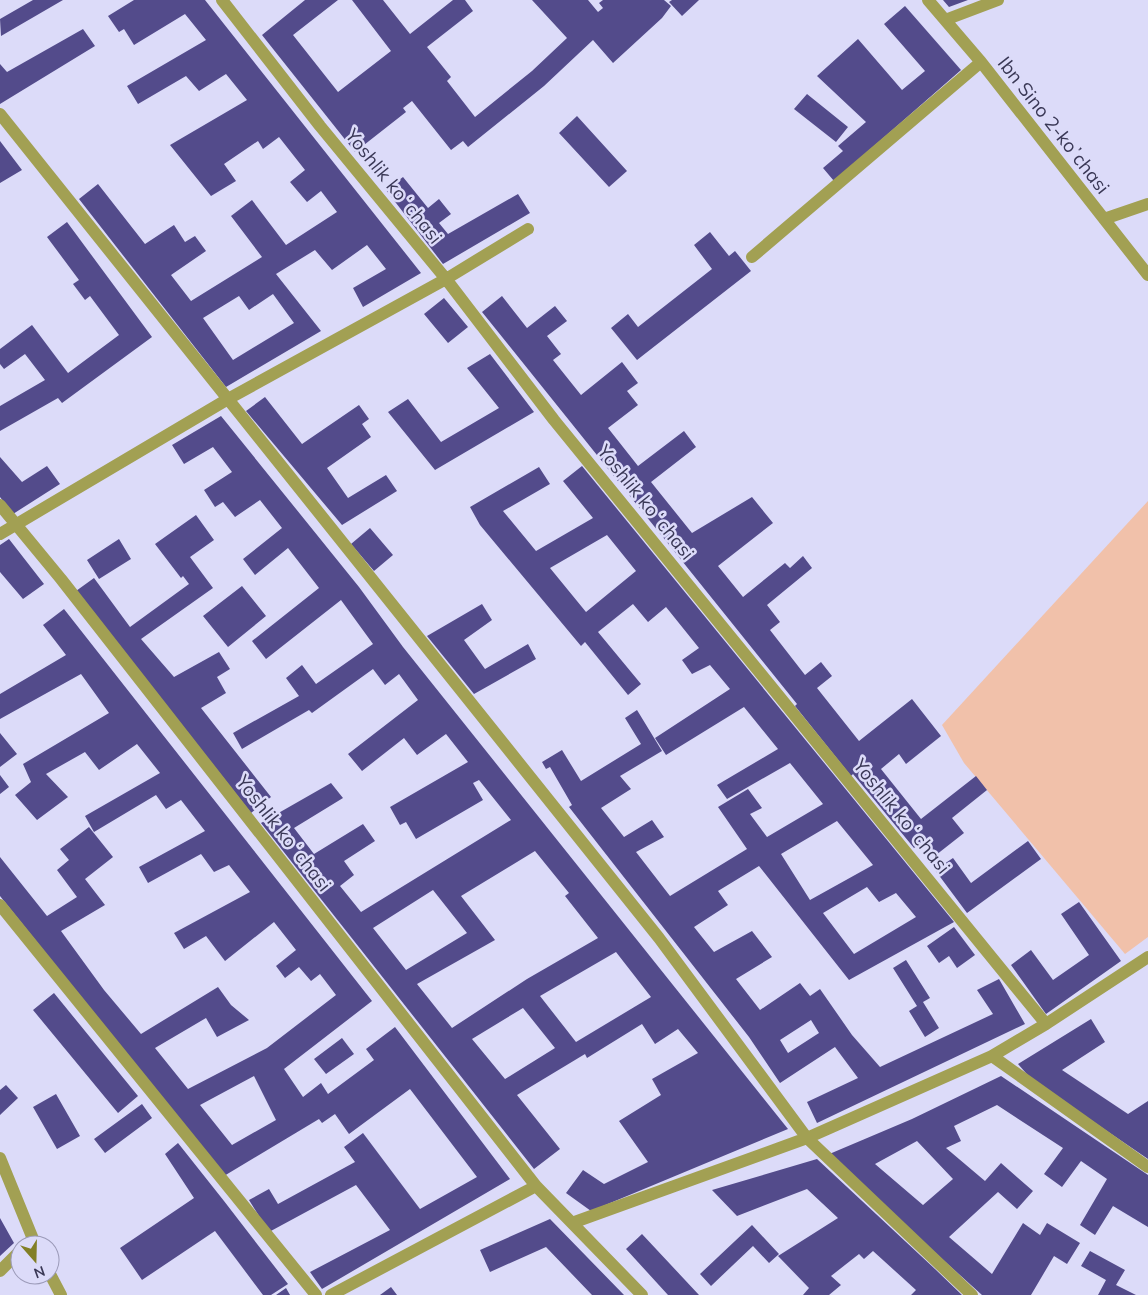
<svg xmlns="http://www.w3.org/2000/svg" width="1148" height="1295" viewBox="0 0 1148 1295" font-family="Mulish,sans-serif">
	<rect width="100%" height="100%" fill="#dcdbf9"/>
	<!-- green -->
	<path fill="#f1c1aa" d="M1148,501V937L1125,954L964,763L942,725Z"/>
	<!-- building -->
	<path fill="#534b8b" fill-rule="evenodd" d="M33,0H63L1,36L0,19Z
		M134,0H205L421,273L363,307L353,288L386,269L367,245L332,270L315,250L276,274L321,331L226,387L79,199L98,184L145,244L174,225L185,242L195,236L206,251L171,275L191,301L262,257L231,216L252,200L286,245L337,212L321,191L307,202L290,182L305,170L279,137L263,149L258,141L224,164L236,181L211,196L170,145L247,100L226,74L199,91L186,76L138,104L127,86L206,40L185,14L134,45L124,29L119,32L108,16ZM273,294L294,323L233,360L203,318L239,296L249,310Z
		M305,0H338L293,35L338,92L391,51L352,0H383L410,34L453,0H465L473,11L427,47L451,77L447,81L475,117L532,71L567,38L532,0H588L598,12L603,8L599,3L603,0H664L671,6L662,18L613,63L593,40L544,86L468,147L463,141L451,150L412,101L403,108L406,112L355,152L262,35Z
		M672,0H699L682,16L669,2Z
		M943,0H968L949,7Z
		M905,6L961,70L834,181L823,168L843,151L838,146L866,122L817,76L858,39L902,90L925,71L884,24Z
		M83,29L95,46L0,104V64L7,72Z
		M807,94L848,127L836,142L794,109Z
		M577,116L627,171L609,187L559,133Z
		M0,141L22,170L0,183Z
		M403,177L428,208L439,199L451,214L439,223L448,234L518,194L530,213L443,264L386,190Z
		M67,222L152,337L62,403L58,398L0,431V406L45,380L25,354L4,369L0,364V349L32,325L68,373L119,335L90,296L85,300L73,284L79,280L47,237Z
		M710,232L729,256L735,251L751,271L637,360L611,328L628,314L638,327L712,269L694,245Z
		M502,296L527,328L555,306L567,321L547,336L561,354L553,360L581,395L622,362L638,383L627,391L638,405L608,428L638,466L684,431L696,447L651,482L692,533L752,497L773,523L718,566L743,597L785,563L790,568L803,556L812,568L767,605L780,622L770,630L805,675L821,662L832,676L817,688L859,741L912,699L941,736L906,764L899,754L881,769L921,819L976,776L987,790L952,818L964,833L936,855L925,840L914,848L853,774L851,776L795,706L797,704L482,312Z
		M444,298L468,327L448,343L424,314Z
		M490,354L534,412L435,470L388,412L408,399L441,442L499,408L467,368Z
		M265,397L302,444L359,405L369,419L362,424L371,437L327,468L348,498L386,475L397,491L342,525L246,411Z
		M221,416L359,587L403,647L788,1129L591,1211L566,1193L583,1170L604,1184L648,1162L619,1121L661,1095L652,1079L698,1053L678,1029L655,1044L642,1024L587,1058L585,1054L517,1095L560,1149L534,1169L261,823L331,783L343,798L294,828L314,854L363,824L375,841L344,861L354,875L340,886L361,912L511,820L479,780L473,783L483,800L416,839L406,822L400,825L390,807L468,762L446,734L417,755L404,738L362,771L348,754L418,700L399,674L385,685L373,669L312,713L309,710L242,749L233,733L299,696L286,678L302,665L316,684L373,644L341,600L266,659L252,641L319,588L288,548L255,575L243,559L282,528L260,500L235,517L223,502L215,507L204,490L232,472L213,447L184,464L172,445ZM535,851L569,893L565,896L598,938L527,979L452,1028L417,984L495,940L461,896ZM433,890L467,933L406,970L373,928ZM616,952L651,997L576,1042L540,996ZM523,1008L555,1048L505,1079L472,1039Z
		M0,457L22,482L47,466L60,484L13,514L0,497Z
		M582,466L954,922L849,980L759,866L718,891L728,905L694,927L714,952L752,931L772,957L736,979L760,1010L800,983L810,996L820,989L852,1035L880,1067L993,1014L977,990L999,979L1025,1024L817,1123L807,1102L858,1078L835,1047L780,1083L749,1037L569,807L572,805L550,767L546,769L542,762L562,750L581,781L641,744L625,718L637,710L662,751L620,776L631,789L601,808L624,837L652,820L664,837L636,852L670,896L747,849L718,807L748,789L762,808L750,814L767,837L823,804L790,763L727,799L717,785L778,749L744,707L666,755L655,738L730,689L710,665L692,674L682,660L699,648L666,607L648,622L633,604L598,632L641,684L628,695L585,642L581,646L480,525L470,507L539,467L550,484L503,511L536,551L593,518L563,481ZM607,535L636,571L586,612L550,568ZM837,821L873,865L810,900L781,854ZM867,887L879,902L896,893L916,917L854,954L823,913ZM811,1020L819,1033L788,1053L780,1040Z
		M196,515L214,540L190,557L213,588L141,639L174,677L219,652L230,669L217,677L226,693L201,708L271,797L251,813L76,591L94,578L130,627L189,584L183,576L181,578L155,544Z
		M370,528L393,555L374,571L351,544Z
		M9,539L44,584L23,599L0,572V545Z
		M119,539L131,559L99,579L87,560Z
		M242,586L266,616L228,647L203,616Z
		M482,604L492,620L464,640L485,669L528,644L536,659L474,694L427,636Z
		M64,609L372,1001L284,1069L303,1097L321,1083L328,1094L374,1060L366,1049L395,1027L510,1179L322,1289L310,1272L390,1230L356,1185L269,1232L249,1200L269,1189L278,1204L355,1162L344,1147L363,1133L420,1209L477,1177L410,1089L349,1134L335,1114L322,1123L319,1119L224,1176L0,896V857L47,916L77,897L57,870L69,860L60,849L89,827L113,857L85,879L105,905L61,931L104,990L141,1034L218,987L231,1005L249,1020L217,1037L206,1018L155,1048L188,1089L267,1048L336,995L320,974L311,981L299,967L285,978L276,966L296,950L274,922L225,961L206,936L184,949L174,933L250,892L229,865L214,872L201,854L148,883L139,867L205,831L181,800L166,809L156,795L94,832L85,816L160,773L137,744L99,770L85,752L46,774L68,797L37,820L15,795L31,782L23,764L109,713L81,674L0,719V694L66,655L43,625ZM254,1076L276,1120L232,1145L200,1105Z
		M0,733L17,754L0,767Z
		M0,775L9,787L0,794Z
		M1028,841L1041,859L967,913L935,870L953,858L971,883Z
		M1079,902L1121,961L1046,1014L1011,965L1031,950L1053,980L1089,955L1061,914Z
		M954,927L975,955L957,968L949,956L939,963L927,946Z
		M906,960L930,998L923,1002L939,1028L925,1037L909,1011L917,1006L893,968Z
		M54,993L138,1096L118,1113L33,1010Z
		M1091,1019L1105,1042L1062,1070L1128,1114L1148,1101V1159L1032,1080L1018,1064Z
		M342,1038L354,1054L326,1074L314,1059Z
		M1001,1076L1148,1175V1227L1113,1206L1095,1235L1080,1225L1107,1179L1081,1161L1062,1187L1044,1174L1063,1148L997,1105L954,1126L961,1141L946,1148L985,1181L1001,1163L1033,1191L1017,1209L998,1192L949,1237L992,1274L1023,1223L1040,1235L1047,1223L1080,1243L1067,1264L1054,1256L1031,1295H982L827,1155L912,1119ZM917,1141L953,1179L923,1205L875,1164Z
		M6,1085L18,1098L0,1115V1090Z
		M56,1094L80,1136L57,1149L33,1107Z
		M142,1104L152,1118L105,1153L94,1139Z
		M178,1143L224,1201L288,1284L271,1295H263L215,1231L142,1280L120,1248L194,1198L165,1154Z
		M817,1159L935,1269L962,1295H911L916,1290L873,1251L864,1259L859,1254L831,1276L841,1285L829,1295H803L809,1288L778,1256L838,1218L807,1189L737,1216L712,1190Z
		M0,1218L14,1243L0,1256Z
		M550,1219L624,1295H592L546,1247L490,1272L480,1250Z
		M752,1225L779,1254L769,1263L753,1246L711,1286L700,1274Z
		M642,1234L699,1295H668L626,1249Z
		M1090,1251L1125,1270L1116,1285L1136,1295H1098L1106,1280L1081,1266Z
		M391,1287L397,1295H380Z
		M286,1288L290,1295H276Z"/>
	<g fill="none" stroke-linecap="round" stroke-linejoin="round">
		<!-- minor -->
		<path stroke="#a2a053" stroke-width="12" d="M222,0L320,126L446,279L554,420L1046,1024
			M928,0L981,62L1148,275
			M945,20L998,0
			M0,114L659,938L807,1138L972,1295
			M1104,219L1148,204
			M752,257L981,62
			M0,505L61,579L536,1186L642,1295
			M0,534L228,399L446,279L528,229
			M0,905L316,1295
			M992,1056L1148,1167
			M0,1158L33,1239L26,1245
			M572,1223L807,1138L992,1056L1046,1024L1148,957
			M0,1271L20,1251
			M50,1274L61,1295
			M331,1295L536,1186"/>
	</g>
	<g text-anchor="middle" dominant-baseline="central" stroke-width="5" stroke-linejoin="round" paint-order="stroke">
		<!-- street labels -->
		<g font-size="19" fill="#3a3856" stroke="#dcdbf9">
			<text transform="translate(1054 125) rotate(52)">Ibn Sino 2-koʼchasi</text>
			<text transform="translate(394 186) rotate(51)">Yoshlik koʻchasi</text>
			<text transform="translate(646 502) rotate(51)">Yoshlik koʻchasi</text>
			<text transform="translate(902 816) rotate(51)">Yoshlik koʻchasi</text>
			<text transform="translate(284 833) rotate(52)">Yoshlik koʻchasi</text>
		</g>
	</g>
	<!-- north arrow -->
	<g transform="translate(35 1260) rotate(160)"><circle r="24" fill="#dcdbf9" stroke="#9b9ab8"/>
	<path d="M0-4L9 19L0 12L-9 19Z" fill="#827f26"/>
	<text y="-8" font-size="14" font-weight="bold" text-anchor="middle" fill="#3a3856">N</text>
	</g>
</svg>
